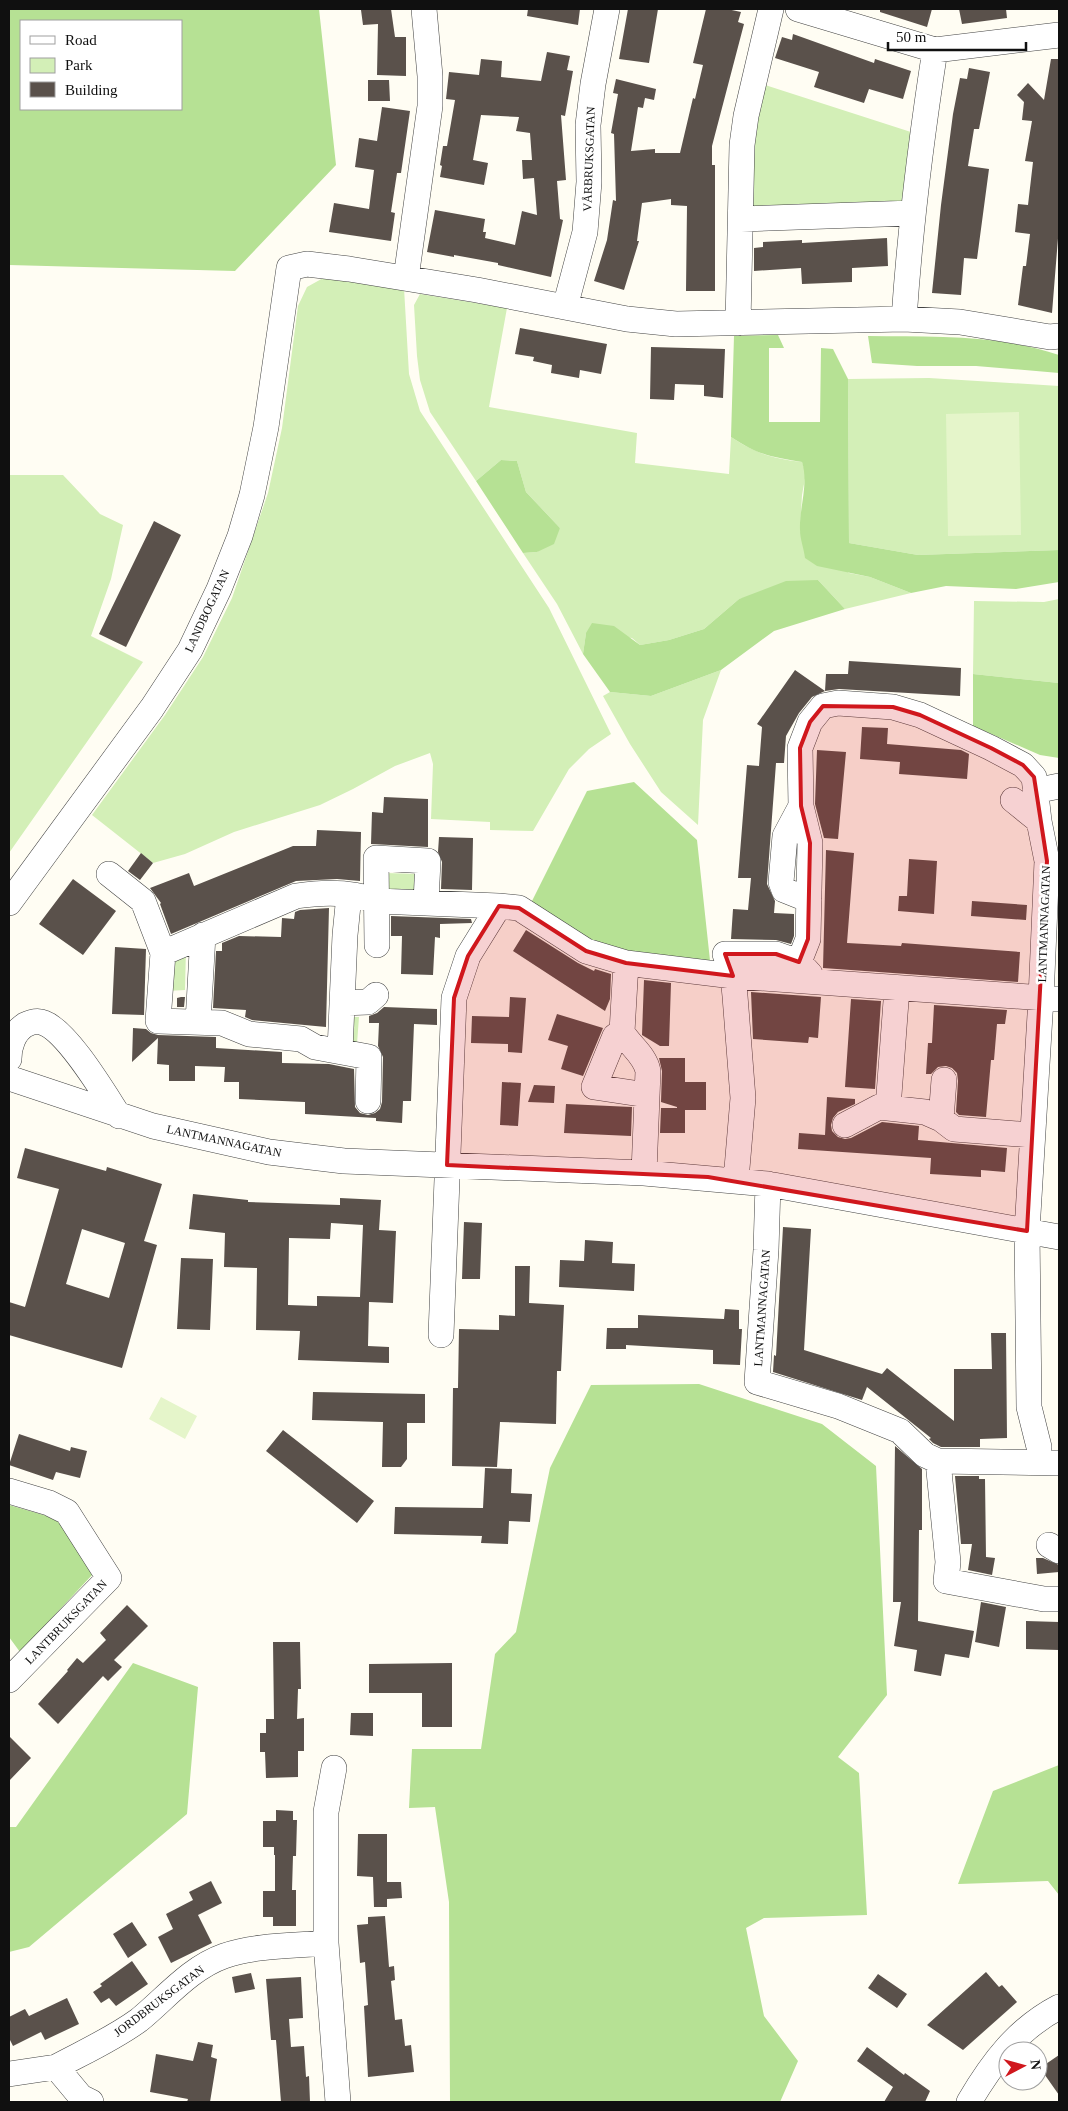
<svg xmlns="http://www.w3.org/2000/svg" width="1068" height="2111" viewBox="0 0 1068 2111" font-family="'Times New Roman',serif">
	<rect width="100%" height="100%" fill="#fffdf3"/>
	<!-- green -->
	<path fill="#d3efb7" d="M762,84L914,133L906,201L755,212L750,200V154Z
		M325,277L404,288L409,374L420,411L549,608L611,734L589,749L569,769L533,831L490,830V822L431,819L433,764L430,753L395,766L353,789L320,805L234,832L185,854L153,863L92,815L165,715L203,657L232,598L268,493L282,428L298,306L307,287Z
		M420,294L507,308L489,407L637,433L635,463L729,474L731,437C757,454 771,458 802,462L806,473L802,495L800,531L849,573L870,577L911,593L845,609L818,580L739,599L704,629L669,640L640,645L632,638L586,633L583,654L557,604L523,553L537,552L560,528L526,492L517,461L501,460L476,481L430,412L420,380L417,356L414,305Z
		M929,378L1059,386V550L918,555L849,543L848,379Z
		M9,475H63L100,514L123,525L111,579L91,636L143,662L9,853Z
		M1059,599V683L973,674L974,601L1044,602Z
		M721,670L703,720L698,825L661,792L630,744L603,696L610,692L651,696Z
		M385,873L419,874L418,896L385,894Z
		M186,948L185,990L167,991L169,958Z
		M346,1017H359L357,1044L345,1043Z"/>
	<!-- forest -->
	<path fill="#b6e194" fill-rule="evenodd" d="M9,9H319L336,165L235,271L9,265ZM181,21V109H21V21Z
		M778,335L784,348H769V422H820L821,348L833,349L848,379L849,543L918,555L1059,550V582L1016,589L946,586L911,593L870,577L817,566L805,558C804,549 800,539 800,530C799,508 809,484 802,462C771,457 758,455 731,437L734,336Z
		M868,336C932,337 998,334 1059,355V373L976,366H917L872,363Z
		M501,460L517,461L526,492L560,528L554,544L537,552L523,553L476,481Z
		M818,580L845,609L774,631L721,670L651,696L610,692L583,654L586,633L592,623L614,626L640,645L669,640L704,629L739,599L786,581Z
		M973,674L1059,683V758L1040,755L973,726Z
		M634,782L697,840L712,979L613,965L529,907L587,791Z
		M699,1384L822,1424L876,1466L887,1695L838,1757L859,1773L867,1915L764,1918L746,1928L764,2016L798,2061L780,2102H450L449,1902L435,1807L409,1808L412,1749H481L495,1654L516,1632L550,1468L591,1385Z
		M9,1505L61,1520L93,1574L20,1652L9,1637Z
		M133,1663L198,1687L187,1814L29,1947L9,1952V1827H16Z
		M1059,1765V1895L1048,1881L958,1884L993,1791Z"/>
	<!-- pitch -->
	<path fill="#e5f5ca" d="M1019,412L1021,535L948,536L946,414Z
		M161,1397L197,1416L185,1439L149,1419Z"/>
	<!-- building -->
	<path fill="#5a514b" fill-rule="evenodd" d="M370,9H391L395,37H406V76L377,75L378,24L363,25L361,10Z
		M528,9H580L578,25L527,16Z
		M628,9H658L649,63L619,59Z
		M706,9H727L741,12L738,22L744,24L712,146V165H715V291H686L687,206L671,205V199L642,203L637,241H639L624,290L594,281L607,240L613,200L616,201L614,134L611,133L618,94L613,93L616,79L656,89L654,100L645,98L643,108L638,107L631,151L655,149V153H680L693,98L695,99L703,65L693,63Z
		M880,9H932L927,27L880,12Z
		M959,9H1006L1007,18L962,24Z
		M793,34L874,63L875,59L911,71L903,99L869,89L864,103L814,87L819,72L775,58L782,37L792,40Z
		M547,52L570,56L567,70L573,71L565,116L561,115L566,180L557,181L560,219L563,220L551,277L498,265V263L454,255V257L427,252L435,210L485,219L483,232H486L485,238L515,245L522,211L537,215L534,178L523,179L522,160H532L530,133L516,131L519,117L481,115L473,160L488,163L484,185L440,177L442,166L440,165L443,146H447L455,100L446,99L449,72L479,75L481,59L502,61L501,77L541,81Z
		M1051,59H1059V226L1052,313L1018,305L1023,266H1026L1030,234L1015,232L1018,204L1028,205L1033,162L1025,161L1032,121L1022,120L1024,102L1017,95L1028,83L1044,100Z
		M969,68L990,72L979,129H974L968,166L989,169L977,259L964,258L961,295L932,293L941,205L953,114L960,78L967,79Z
		M368,80H389L390,101H368Z
		M382,107L410,111L401,173H397L391,212L395,213L391,241L329,232L334,203L369,209L374,170L355,167L359,138L377,141Z
		M887,238L888,266L852,268V282L802,284L801,268L754,271V248L763,247V242L802,240V243Z
		M520,328L607,344L601,374L580,370L579,378L551,373L552,365L533,361L534,357L515,354Z
		M651,347L725,349L723,398L704,396V385L675,384L674,400L650,399Z
		M154,521L181,535L126,647L99,634Z
		M849,661L961,668L960,696L839,689L825,691L826,674H848Z
		M795,670L825,691L812,697L799,713L786,736L784,763H776L767,884L775,901L774,913L794,914V936L791,944L776,940L731,939L733,909L748,910L751,878H738L747,765L759,766L762,727L757,724Z
		M862,727L888,728L887,744L961,750L969,754L967,779L899,774L900,762L860,759Z
		M817,750L846,752L838,839L824,838L815,804Z
		M384,797L428,799V847L371,844L372,812L383,813Z
		M317,830L361,832L360,881L337,879L296,881L171,934L160,904L161,903L150,888L189,873L194,886L293,846H316Z
		M439,837L473,838L472,890L441,889L442,862L438,852Z
		M826,850L854,853L847,943L901,946L902,943L1020,952L1018,982L823,968Z
		M141,853L153,863L140,880L128,871Z
		M909,859L937,861L934,914L898,911L899,896H907Z
		M73,879L116,911L83,955L39,924Z
		M972,901L1027,905L1026,920L971,916Z
		M329,908L326,1027L252,1020L245,1017L246,1010L213,1008L216,951H222V943L239,936L281,937L282,918L294,919L295,912L300,910Z
		M391,916L471,919L472,923L440,924V938L435,937L433,975L401,974L402,936H391Z
		M526,930L578,963L594,971L595,969L611,974L610,999L605,1011L513,951Z
		M115,947L146,949L144,1015L112,1014Z
		M644,980L671,983L669,1046H660L642,1035Z
		M751,992L821,997L818,1038L809,1037L808,1043L753,1039Z
		M181,997H185L184,1007H177V998Z
		M510,997L526,998L522,1053L508,1052V1044L471,1043L472,1016L509,1017Z
		M851,999L881,1001L875,1089L845,1087Z
		M934,1005L1007,1010L1005,1024H997L994,1060H991L986,1117L959,1115L956,1112L958,1081L957,1073L952,1068L946,1066L938,1067L931,1074H926L928,1043H932Z
		M384,1007L437,1009V1025L414,1024L411,1101H403L402,1123L376,1121V1118L305,1114V1102L239,1099V1082H224L225,1067L195,1066V1081H169V1065L157,1064L158,1038L132,1062L133,1028L146,1029L151,1033L158,1035L216,1037V1048L282,1052V1063L329,1064L354,1069L355,1107L360,1113L368,1115L375,1113L380,1109L382,1102L383,1057L378,1046L379,1023H369V1016L377,1013Z
		M557,1014L603,1028L583,1076L561,1069L568,1046L548,1040Z
		M659,1058H685V1082H706V1110H685V1133H660L661,1108H677V1107L661,1102L662,1071Z
		M502,1082L521,1083L518,1126L500,1125Z
		M534,1085L555,1086L554,1103L528,1102Z
		M827,1097L855,1099V1104L838,1112L833,1118L831,1125L832,1131L838,1137L845,1139L851,1138L882,1122L919,1126L918,1140L1007,1148L1005,1172L981,1170V1177L930,1174L931,1158L798,1149L799,1133L825,1135Z
		M566,1104L632,1107L631,1136L564,1133Z
		M25,1148L106,1171L107,1167L162,1184L144,1241L157,1245L122,1368L9,1335V1302L25,1307L59,1189L17,1178ZM82,1229L125,1243L109,1298L66,1284Z
		M193,1194L248,1200V1202L340,1205V1198L381,1200L379,1230L396,1231L393,1303L369,1302L368,1346L389,1347V1363L298,1360L300,1331L256,1330L257,1268L224,1267L225,1233L189,1229ZM331,1223L363,1225L360,1297L317,1296V1306L288,1305L289,1238L330,1239Z
		M464,1222L482,1223L480,1279H462Z
		M783,1227L811,1229L804,1350L882,1374L887,1368L954,1421V1369H992L991,1333H1006L1007,1438L980,1439V1447H941L933,1443L929,1439L931,1438L867,1387L862,1400L773,1372L774,1355L776,1356Z
		M585,1240L613,1242L612,1263L635,1264L634,1291L559,1287L560,1260L584,1261Z
		M181,1258L213,1259L210,1330L177,1329Z
		M515,1266H530L529,1303L564,1305L561,1371H557L556,1424L500,1422L497,1467L452,1466L453,1388H458L459,1329L499,1330V1315L515,1316Z
		M725,1309L739,1310V1329H742L740,1365L713,1364V1350L626,1345V1349H606L607,1328H638V1315L724,1319Z
		M313,1392L425,1394V1423H407V1459L401,1467H382L383,1422L312,1420Z
		M283,1430L374,1501L357,1523L266,1451Z
		M19,1434L70,1451L71,1447L87,1451L80,1478L56,1472L53,1480L9,1465Z
		M895,1446L922,1469V1530H919L918,1621L974,1631L969,1658L945,1654L941,1676L914,1671L917,1650L894,1646L901,1602H893Z
		M485,1468L512,1469L511,1493L532,1494L530,1522L509,1521L508,1544L481,1543L482,1536L394,1534L395,1507L483,1508Z
		M955,1476H979V1479H985L986,1557L995,1558L992,1575L968,1570L972,1544H961Z
		M1036,1558H1043L1059,1565V1572L1037,1574Z
		M981,1602L1006,1607L999,1647L975,1642Z
		M127,1605L148,1626L114,1660L122,1667L108,1681L103,1676L58,1724L38,1704L68,1671L67,1670L77,1658L83,1663L106,1640L100,1633Z
		M1026,1621L1059,1622V1650L1026,1649Z
		M273,1642H300L301,1689H298L297,1719L304,1718V1751H298V1777L266,1778L265,1752H260V1733H266V1719H274Z
		M452,1663V1727H422V1693H369V1664Z
		M351,1713H373V1736L350,1735Z
		M9,1736L31,1758L9,1781Z
		M276,1810L293,1811V1820H297L296,1856H293L292,1890H296V1926H273V1917H263V1891H275V1855H274V1847H263V1821H276Z
		M358,1834H387V1882H401L402,1898L387,1899V1907H374L373,1877L357,1876Z
		M211,1881L222,1903L198,1915L212,1943L171,1963L158,1937L173,1929L166,1914L193,1900L189,1892Z
		M385,1916L389,1967L394,1966L395,1980L391,1981L395,2020L402,2019L405,2046L411,2045L414,2072L368,2077L364,2006L368,2005L365,1962L360,1963L357,1925L368,1924V1917Z
		M132,1922L147,1945L128,1958L113,1934Z
		M132,1961L148,1984L116,2006L109,1998L101,2003L93,1992L102,1986L100,1984Z
		M986,1972L999,1987L1002,1985L1017,2002L963,2050L927,2025Z
		M251,1973L255,1989L235,1993L232,1977Z
		M878,1974L907,1994L897,2008L868,1988Z
		M301,1977L303,2018L289,2019L291,2047L304,2046L306,2077L309,2076L310,2102H281L276,2040H271L266,1979Z
		M67,1998L79,2024L45,2040L41,2032L13,2046L9,2038V2017L25,2009L29,2016Z
		M198,2042L213,2045L211,2057L217,2059L210,2102H187L188,2099L150,2092L156,2054L193,2061Z
		M867,2047L904,2075L905,2073L930,2091L925,2102H884L893,2087L857,2061Z
		M1059,2055V2095L1040,2068Z"/>
	<g fill="none" stroke-linecap="round" stroke-linejoin="round">
		<defs>
			<path id="minor" d="M798,9L935,50L1059,35
				M741,219L913,213
				M406,278L430,106V76L424,9
				M565,307L585,232L589,182L588,125L593,84L607,9
				M904,319C910,229 921,140 935,50
				M738,323L742,145L746,116L771,9
				M1035,791L1059,786
				M1013,800L1039,821L1047,861L1041,998L1027,1231L1029,1407L1039,1447
				M801,806L785,836L781,882L784,890L809,900
				M109,874L143,901L163,953L158,1021L222,1023L249,1034L301,1039L315,1047L369,1057L368,1101
				M9,903L152,708L190,650L219,589L240,536L252,495L266,427L289,268L307,264L349,269L477,290L627,319L676,324L904,319L960,322L1050,337L1059,336
				M377,945L376,858L428,861L426,902
				M163,953L296,896C322,892 351,891 377,901L499,906
				M799,962L808,939L810,843L801,806L800,748L810,722L823,706L838,703L893,707L920,715L991,748L1023,765L1034,777L1039,821
				M626,963L622,1032C630,1046 645,1055 648,1071L644,1173
				M342,1003L368,1002L376,995
				M198,1022L203,935
				M622,1032L615,1036L594,1087L647,1095
				M340,1051L345,935L349,895
				M9,1059C9,1046 14,1032 25,1025C31,1022 38,1020 44,1023C68,1032 104,1093 119,1116
				M9,1078L153,1126L269,1152L344,1161L644,1173L768,1184L1059,1237
				M888,1108L925,1112L941,1119L954,1129L1032,1135
				M941,1119L944,1080
				M845,1125L879,1107L888,1108L897,988
				M736,1180L743,1098L735,996L733,976L725,954H776L799,962L810,974
				M768,1184L766,1250L757,1382L838,1406L900,1431L925,1455L938,1461L1059,1463
				M441,1335L454,998L468,956L499,906L519,908L586,951L626,963L733,976L1059,999
				M938,1461L948,1562L946,1581L1044,1599H1059
				M9,1491L49,1503L67,1512L109,1578L9,1680
				M1049,1545L1059,1551
				M334,1768L326,1812V1943L338,2102
				M56,2067C84,2052 113,2039 139,2020C166,1998 190,1968 224,1956C256,1945 293,1946 326,1943
				M9,2074L56,2067L81,2097L91,2102
				M969,2102C992,2063 1017,2029 1059,2007"/>
		</defs>
		<!-- minor casing -->
		<use href="#minor" stroke="#434343" stroke-width="26"/>
		<!-- minor -->
		<use href="#minor" stroke="#fff" stroke-width="25"/>
	</g>
	<!-- marked area -->
	<path fill="#d0171d" fill-opacity="0.2" stroke="#d0171d" stroke-width="4" stroke-linejoin="round" d="M823,706L893,707L920,715L991,748L1023,765L1034,777L1047,861L1027,1231L708,1177L447,1165L454,998L468,956L499,906L519,908L586,951L626,963L733,976L725,954H776L799,962L808,939L810,843L801,806L800,748L810,722Z"/>
	<g text-anchor="middle" dominant-baseline="central" stroke-width="5" stroke-linejoin="round" paint-order="stroke">
		<!-- street labels -->
		<g font-size="12" fill="#101010" stroke="#fff">
			<text transform="translate(589 159) rotate(-88)">VÅRBRUKSGATAN</text>
			<text transform="translate(207 611) rotate(-65)">LANDBOGATAN</text>
			<text transform="translate(1044 924) rotate(-88)">LANTMANNAGATAN</text>
			<text transform="translate(224 1141) rotate(12)">LANTMANNAGATAN</text>
			<text transform="translate(762 1308) rotate(-86)">LANTMANNAGATAN</text>
			<text transform="translate(66 1622) rotate(-46)">LANTBRUKSGATAN</text>
			<text transform="translate(159 2001) rotate(-37)">JORDBRUKSGATAN</text>
		</g>
	</g>
	<!-- border -->
	<rect width="1068" height="2111" fill="none" stroke="#101010" stroke-width="20"/>
	<!-- legend -->
	<rect x="20" y="20" width="162" height="90" fill="#ffffff" stroke="#9f9f9f"/>
	<rect x="30" y="36" width="25" height="8" fill="#ffffff" stroke="#9f9f9f"/>
	<text x="65" y="45" font-size="15" fill="#101010">Road</text>
	<rect x="30" y="58" width="25" height="15" fill="#d3efb7" stroke="#9f9f9f"/>
	<text x="65" y="70" font-size="15" fill="#101010">Park</text>
	<rect x="30" y="82" width="25" height="15" fill="#5a514b" stroke="#9f9f9f"/>
	<text x="65" y="95" font-size="15" fill="#101010">Building</text>
	<!-- north arrow -->
	<g transform="translate(1023 2066) rotate(84)"><circle r="24" fill="#ffffff" stroke="#9f9f9f"/>
	<path d="M0-4L9 19L0 12L-9 19Z" fill="#d0171d"/>
	<text y="-8" font-size="14" font-weight="bold" text-anchor="middle" fill="#101010">N</text>
	</g>
	<!-- scale -->
	<path d="M888 42v8h138v-8" fill="none" stroke="#101010" stroke-width="2.5"/>
	<text x="896" y="42" font-size="15" fill="#101010" stroke="#ffffff" stroke-width="4" paint-order="stroke">50 m</text>
</svg>
